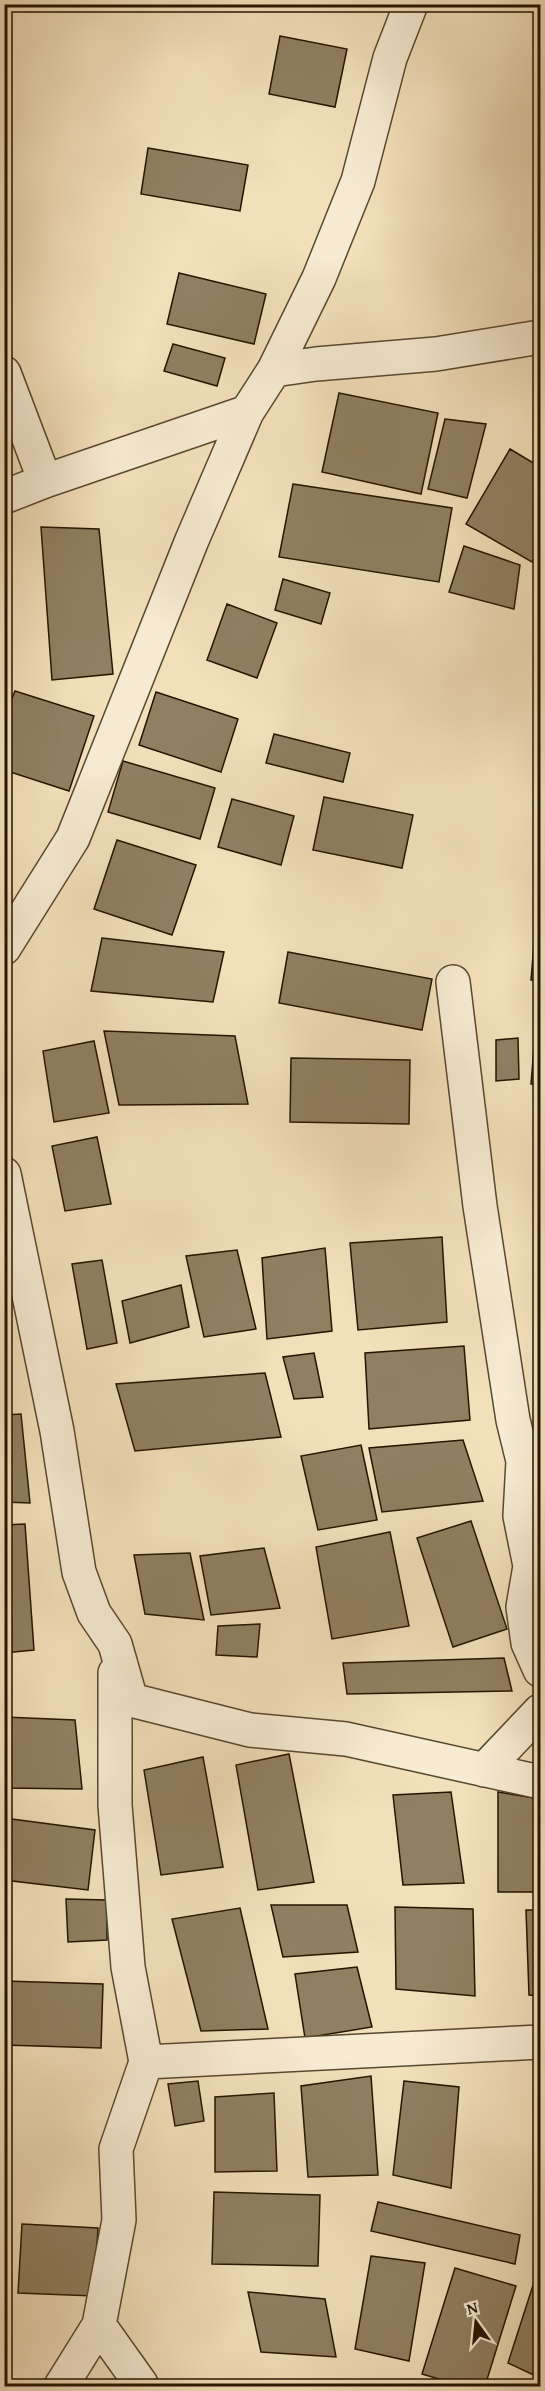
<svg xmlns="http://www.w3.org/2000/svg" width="545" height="2391" viewBox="0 0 545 2391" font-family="'Gentium Book Plus',serif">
	<rect width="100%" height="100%" fill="#f2e0bb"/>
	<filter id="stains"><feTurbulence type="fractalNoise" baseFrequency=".00333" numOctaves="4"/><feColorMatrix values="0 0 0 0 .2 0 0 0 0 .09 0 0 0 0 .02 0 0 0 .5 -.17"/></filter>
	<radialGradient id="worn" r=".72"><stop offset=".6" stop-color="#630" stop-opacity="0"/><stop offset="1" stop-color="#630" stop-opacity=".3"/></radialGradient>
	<!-- building -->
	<path fill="#907f61" stroke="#251500" stroke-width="1.5" d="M280,36L347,49L335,107L269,94Z
		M148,148L248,165L240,211L141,194Z
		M179,273L266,294L254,344L167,324Z
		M173,344L225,358L217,386L164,371Z
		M339,393L438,413L421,494L322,472Z
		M445,419L486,424L467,498L428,489Z
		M510,449L540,467V546L532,562L466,524Z
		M293,484L452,508L439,582L279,557Z
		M41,527L99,529L113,674L52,680Z
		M464,546L520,565L514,609L449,592Z
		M283,579L330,593L321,624L275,610Z
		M227,604L277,623L257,678L207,660Z
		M15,691L94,716L69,791L4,770V718Z
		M156,692L238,719L221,772L139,745Z
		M274,734L350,753L343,782L266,763Z
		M123,761L215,788L200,839L108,812Z
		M324,797L413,815L402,868L313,850Z
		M232,799L294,816L281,865L218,847Z
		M117,840L196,865L172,935L94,909Z
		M536,920H540V980H531Z
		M102,938L224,952L213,1002L91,991Z
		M288,952L432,979L422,1030L279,1003Z
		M536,1023H540V1084H531Z
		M104,1031L235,1036L248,1104L119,1105Z
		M518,1038L519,1079L496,1081V1040Z
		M94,1041L109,1113L54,1122L43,1051Z
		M291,1058L410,1060L409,1124L290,1122Z
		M97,1137L111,1204L65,1211L52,1146Z
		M442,1237L447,1322L358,1330L350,1243Z
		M536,1242H540L539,1296Z
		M325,1248L332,1331L267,1339L262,1258Z
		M237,1250L256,1329L204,1337L186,1256Z
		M102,1260L117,1343L87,1349L72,1264Z
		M181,1285L189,1327L130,1343L122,1301Z
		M464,1346L470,1420L369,1429L365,1353Z
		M314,1353L323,1397L294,1399L283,1357Z
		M265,1373L281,1437L135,1451L116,1384Z
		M21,1414L30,1503L4,1502V1415Z
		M463,1440L483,1501L382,1512L369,1448Z
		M361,1445L377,1520L318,1530L301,1456Z
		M471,1521L507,1629L453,1647L417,1538Z
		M25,1524L34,1650L4,1653V1525Z
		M390,1532L409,1626L332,1639L316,1547Z
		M264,1548L280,1608L211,1615L200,1556Z
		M190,1553L204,1620L145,1614L134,1555Z
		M260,1624L257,1657L216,1655L218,1626Z
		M504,1658L512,1691L347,1694L343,1663Z
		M4,1717L75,1720L82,1789L4,1788Z
		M289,1754L314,1882L258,1890L236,1765Z
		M203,1757L223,1867L161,1875L144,1770Z
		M451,1792L464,1883L403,1885L393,1795Z
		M498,1792L540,1799V1892H498Z
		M4,1818L95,1830L88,1890L4,1880Z
		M66,1899L107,1900V1940L68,1942Z
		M271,1905H347L358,1952L283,1957Z
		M395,1907L473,1909L475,1996L396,1989Z
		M240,1908L268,2029L201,2031L172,1919Z
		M526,1910H540V1996L529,1995Z
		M357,1967L372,2027L305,2038L295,1974Z
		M4,1981L103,1984L101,2048L4,2045Z
		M371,2076L378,2175L308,2177L301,2086Z
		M198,2081L204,2121L175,2126L168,2084Z
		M404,2081L459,2087L451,2188L393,2175Z
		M274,2093L277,2171L215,2172V2097Z
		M214,2192L320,2195L318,2266L212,2264Z
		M378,2202L520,2235L515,2264L371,2231Z
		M4,2217H10L6,2293H4Z
		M22,2224L98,2228L94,2296L18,2293Z
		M371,2256L425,2263L409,2361L355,2349Z
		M455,2268L516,2286L485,2386H462L422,2374Z
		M535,2279L540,2282V2378L508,2363Z
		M248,2292L325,2299L336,2357L261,2352Z"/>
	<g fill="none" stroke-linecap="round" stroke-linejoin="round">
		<defs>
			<path id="minor" d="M274,370L316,364L436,354L540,337
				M4,373L45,481
				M4,497L45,481L247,412
				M4,948L73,838L192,540L247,412L274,370L319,278L358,181L390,58L411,4
				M453,982L480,1206L513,1420L523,1461L520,1516L530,1566L523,1607L528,1643L540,1670
				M4,1174L57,1431L79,1572L94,1613L115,1644L131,1700L250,1730L346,1739L540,1782
				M484,1770L540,1711
				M146,2062L540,2042
				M99,2325L141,2384
				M61,2386L99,2325L119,2220L116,2149L146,2062L128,1967L115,1805V1673"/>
		</defs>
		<!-- minor casing -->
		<use href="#minor" stroke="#58482f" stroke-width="36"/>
		<!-- minor -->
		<use href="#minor" stroke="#f7ebd3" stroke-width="33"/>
	</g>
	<!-- margin -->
	<rect width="545" height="2391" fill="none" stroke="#f2e0bb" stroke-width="24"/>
	<rect x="6" y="6" width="533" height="2379" fill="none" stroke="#251500" stroke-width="3"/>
	<rect x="12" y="12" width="521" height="2367" fill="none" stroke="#251500" stroke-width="1.5"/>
	<!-- north arrow -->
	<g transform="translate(476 2322) rotate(345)" stroke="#f7ebd3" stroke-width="4.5" paint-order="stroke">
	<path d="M0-4.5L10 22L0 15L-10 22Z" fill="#251500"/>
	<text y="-9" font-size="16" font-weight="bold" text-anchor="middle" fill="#251500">N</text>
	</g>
	<rect width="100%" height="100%" filter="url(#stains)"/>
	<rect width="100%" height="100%" fill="url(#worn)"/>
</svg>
